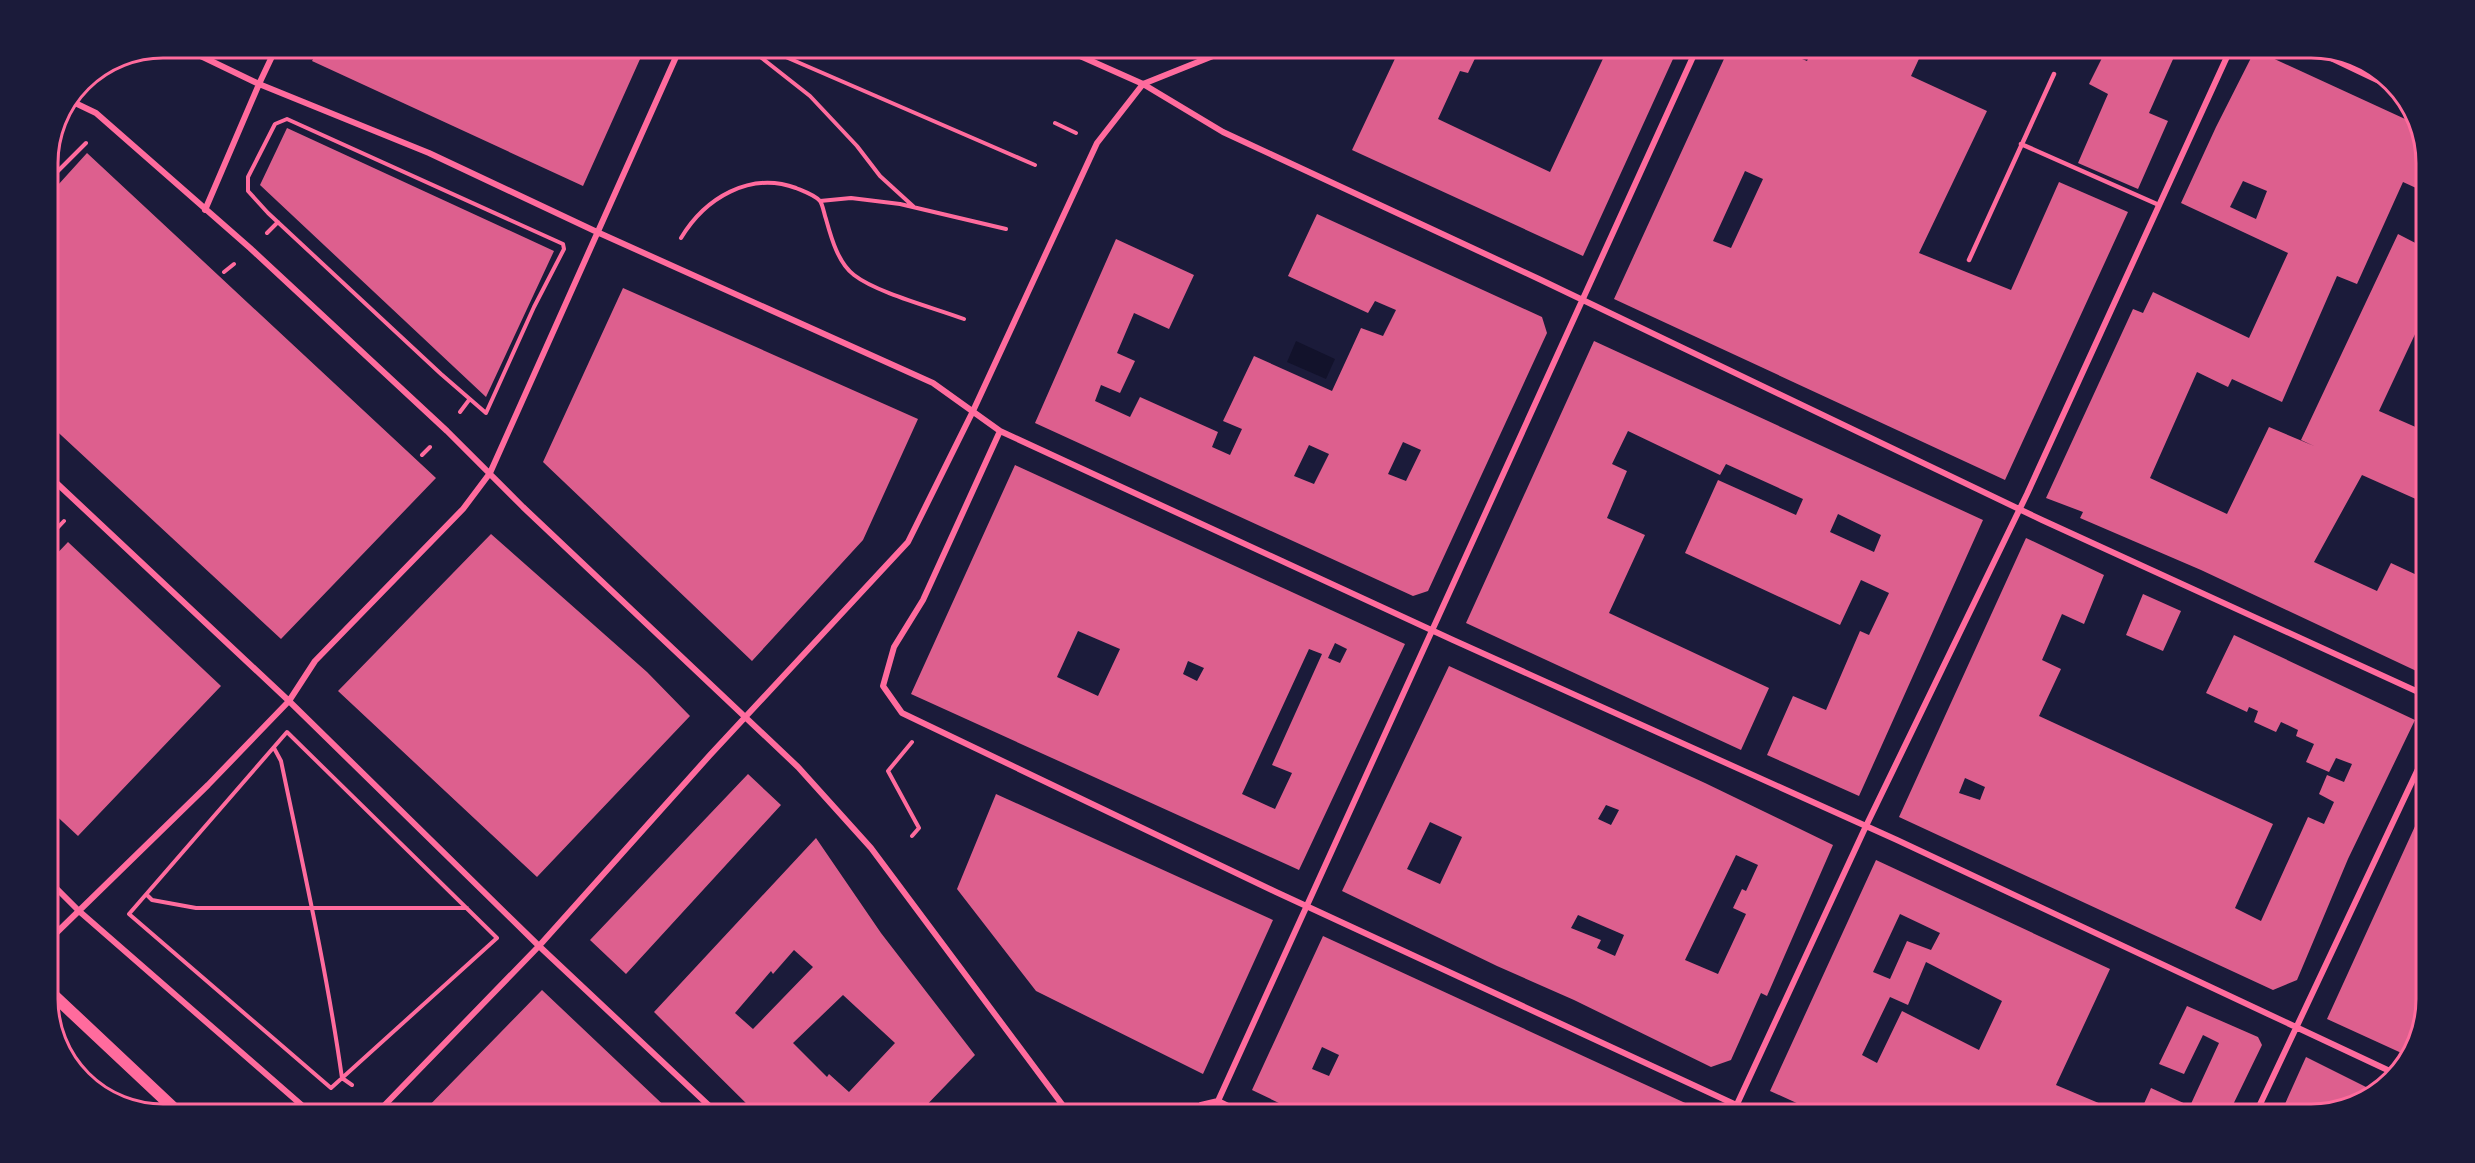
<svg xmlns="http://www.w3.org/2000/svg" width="2475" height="1163" viewBox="0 0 2475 1163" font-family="'Titillium Web',sans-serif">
	<rect width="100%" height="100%" fill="#1b1b3a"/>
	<!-- water -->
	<path fill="#12122b" d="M1296,341L1335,359L1326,379L1287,362Z"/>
	<!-- building -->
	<path fill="#dd5f8e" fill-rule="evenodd" d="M319,48H645L583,186L312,61Z
		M1400,48H1480L1468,73L1460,71L1438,119L1550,172L1608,48H1678L1583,256L1352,150Z
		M1729,48H1789L1787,53L1807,61L1813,48H1924L1911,76L1987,111L1919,253L2011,290L2059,182L2128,212L2005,480L1614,299ZM1745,171L1763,179L1731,248L1713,241Z
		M2080,48H2178L2149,113L2168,121L2138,189L2078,163L2108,94L2089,84L2102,58Z
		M2255,50L2416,124L2427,156V193L2403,182L2357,284L2337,276L2282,402L2232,379L2228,387L2197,372L2150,478L2227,514L2269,427L2314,446L2301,440L2398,234L2427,249V316L2424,315L2379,411L2427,432V504L2362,475L2314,562L2377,591L2391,563L2419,576L2427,558V676L2201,570L2080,518L2083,512L2046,498L2133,309L2143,313L2153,292L2249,338L2288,253L2181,203L2216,127ZM2243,181L2267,191L2256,219L2230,207Z
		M287,128L554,251L486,397L260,185Z
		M87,153L436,478L281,639L48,423V196Z
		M1317,214L1542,317L1547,333L1428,591L1413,596L1035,423L1116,239L1194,275L1169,329L1134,313L1117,353L1135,361L1120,393L1101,385L1095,401L1130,417L1140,397L1218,432L1212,447L1230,455L1242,429L1223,421L1254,356L1332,391L1361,328L1383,336L1396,310L1375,301L1368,313L1288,276ZM1403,442L1421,450L1406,481L1388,474ZM1309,445L1329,454L1314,484L1294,476Z
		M623,288L918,419L863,540L752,661L543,462Z
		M1594,341L1983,520L1859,796L1767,755L1793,696L1826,710L1860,631L1869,635L1889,593L1861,580L1840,625L1685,553L1718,480L1796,515L1803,499L1726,464L1720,475L1628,431L1612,464L1627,471L1607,518L1645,535L1609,613L1769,688L1741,750L1466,623ZM1838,514L1881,535L1874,552L1830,532Z
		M1015,465L1405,644L1299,870L911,694ZM1078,631L1120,649L1098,696L1057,677ZM1335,643L1347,649L1340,663L1328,658ZM1309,649L1322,654L1272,765L1292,773L1275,809L1242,794ZM1188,661L1204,668L1197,681L1183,674Z
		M491,534L647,672L690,716L537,877L338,691Z
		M2026,538L2104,575L2084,624L2062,614L2042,660L2061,669L2039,716L2273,824L2235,908L2261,921L2308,817L2324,824L2334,802L2319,794L2327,775L2344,782L2352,764L2336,758L2329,772L2306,762L2314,744L2296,736L2298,730L2281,722L2276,732L2254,722L2258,711L2249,707L2247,712L2206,693L2234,635L2415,720L2348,859L2297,980L2273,990L1899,817ZM1965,778L1985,787L1980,800L1959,793Z
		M68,542L221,686L78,836L48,808V563Z
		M2143,594L2181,611L2163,651L2126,635Z
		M1449,666L1705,783L1833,845L1767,996L1761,993L1731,1060L1711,1067L1574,1000L1497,966L1342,891ZM1606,805L1619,810L1611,825L1598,819ZM1430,822L1462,837L1440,884L1407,869ZM1736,855L1758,865L1746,891L1742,889L1733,908L1746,914L1718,974L1685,960ZM1578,915L1624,935L1615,956L1597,948L1601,940L1571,928Z
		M748,774L781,805L626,974L590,940Z
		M996,794L1273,920L1203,1074L1036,991L957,889Z
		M2427,800V1000L2418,1044L2408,1056L2327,1019Z
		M816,838L881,933L975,1055L917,1115H758L654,1012ZM794,950L813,967L753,1029L735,1013L771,971L773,974ZM843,995L895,1043L849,1092L829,1074L827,1077L793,1043Z
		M1876,860L2110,969L2056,1085L2127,1115H1823L1770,1091ZM1900,914L1940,933L1931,950L1907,941L1890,979L1873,972ZM1926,962L2002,1001L1979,1050L1902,1011L1877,1063L1862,1055L1890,997L1908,1005Z
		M1323,936L1707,1113L1706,1115H1304L1252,1090ZM1322,1047L1339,1055L1329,1076L1312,1069Z
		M542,990L674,1115H420Z
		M2187,1006L2258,1037L2262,1045L2228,1115H2139L2151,1088L2190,1106L2219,1043L2203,1035L2184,1074L2159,1064Z
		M2306,1057L2378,1093L2376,1095L2312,1115H2280Z"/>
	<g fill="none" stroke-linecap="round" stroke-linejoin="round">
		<!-- path -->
		<path stroke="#ff6b9d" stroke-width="4" d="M749,48L810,96L857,146L880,176L914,207
			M765,48L1035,165
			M287,119L563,244L564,249L534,307L486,413L441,374L268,213L248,191V177L275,124Z
			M1055,123L1076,133
			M48,181L86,143
			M820,201L851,198L900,204L1006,229
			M267,233L278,222
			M681,238C705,198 750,171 796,188C803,191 815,195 820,201C823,205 824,214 826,219C831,237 838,263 854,275C877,293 935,308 964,319
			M224,272L234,264
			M460,412L469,400
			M422,455L430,447
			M48,538L64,521
			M287,732L497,938L331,1088L129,914Z
			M274,748L281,761C303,866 327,972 342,1078L352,1085
			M912,836L919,828L888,771L912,742
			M147,895L152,900L196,908H467"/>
		<!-- service -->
		<path stroke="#ff6b9d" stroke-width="4.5" d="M2021,144L2159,205
			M1969,260L2054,74
			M2427,388L2425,397L2427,400"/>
		<!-- minor -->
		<path stroke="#ff6b9d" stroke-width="6" d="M184,48L259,84L429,153L597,232L933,383L1000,431L1453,640L1897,840L2394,1073
			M1062,48L1143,84L1223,132L1539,279L2042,520L2427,696
			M2310,48L2396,89
			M73,102L96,113L250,248L447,431L523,507L798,767L871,848L1070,1115
			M205,210L259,84L276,48
			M1000,431L923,600L894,647L883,686L902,713L1276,892L1758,1115
			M48,475L289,701L539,946L719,1115
			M48,880L79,911L313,1115
			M48,941L208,785L289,701L315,661L463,509L490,473L680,48
			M1218,1101L1697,48
			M1218,1101L1246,1115
			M375,1115L539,946L710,755L908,542L973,411L1097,143L1143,84L1233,48
			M1196,1115L1201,1105L1218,1101
			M1732,1115L1866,826L2027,494L2231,48
			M2255,1115L2427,750"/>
		<!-- secondary -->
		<path stroke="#ff6b9d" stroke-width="12" d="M48,990L181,1115"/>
	</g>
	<!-- crop -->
	<path d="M0 0H2475V1163H0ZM163 58H2311A105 105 0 0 1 2416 163V999A105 105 0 0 1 2311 1104H163A105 105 0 0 1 58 999V163A105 105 0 0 1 163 58Z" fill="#1b1b3a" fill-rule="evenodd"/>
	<path fill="none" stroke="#ff6b9d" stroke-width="3" d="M163 58H2311A105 105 0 0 1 2416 163V999A105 105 0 0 1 2311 1104H163A105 105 0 0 1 58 999V163A105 105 0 0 1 163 58Z"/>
</svg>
